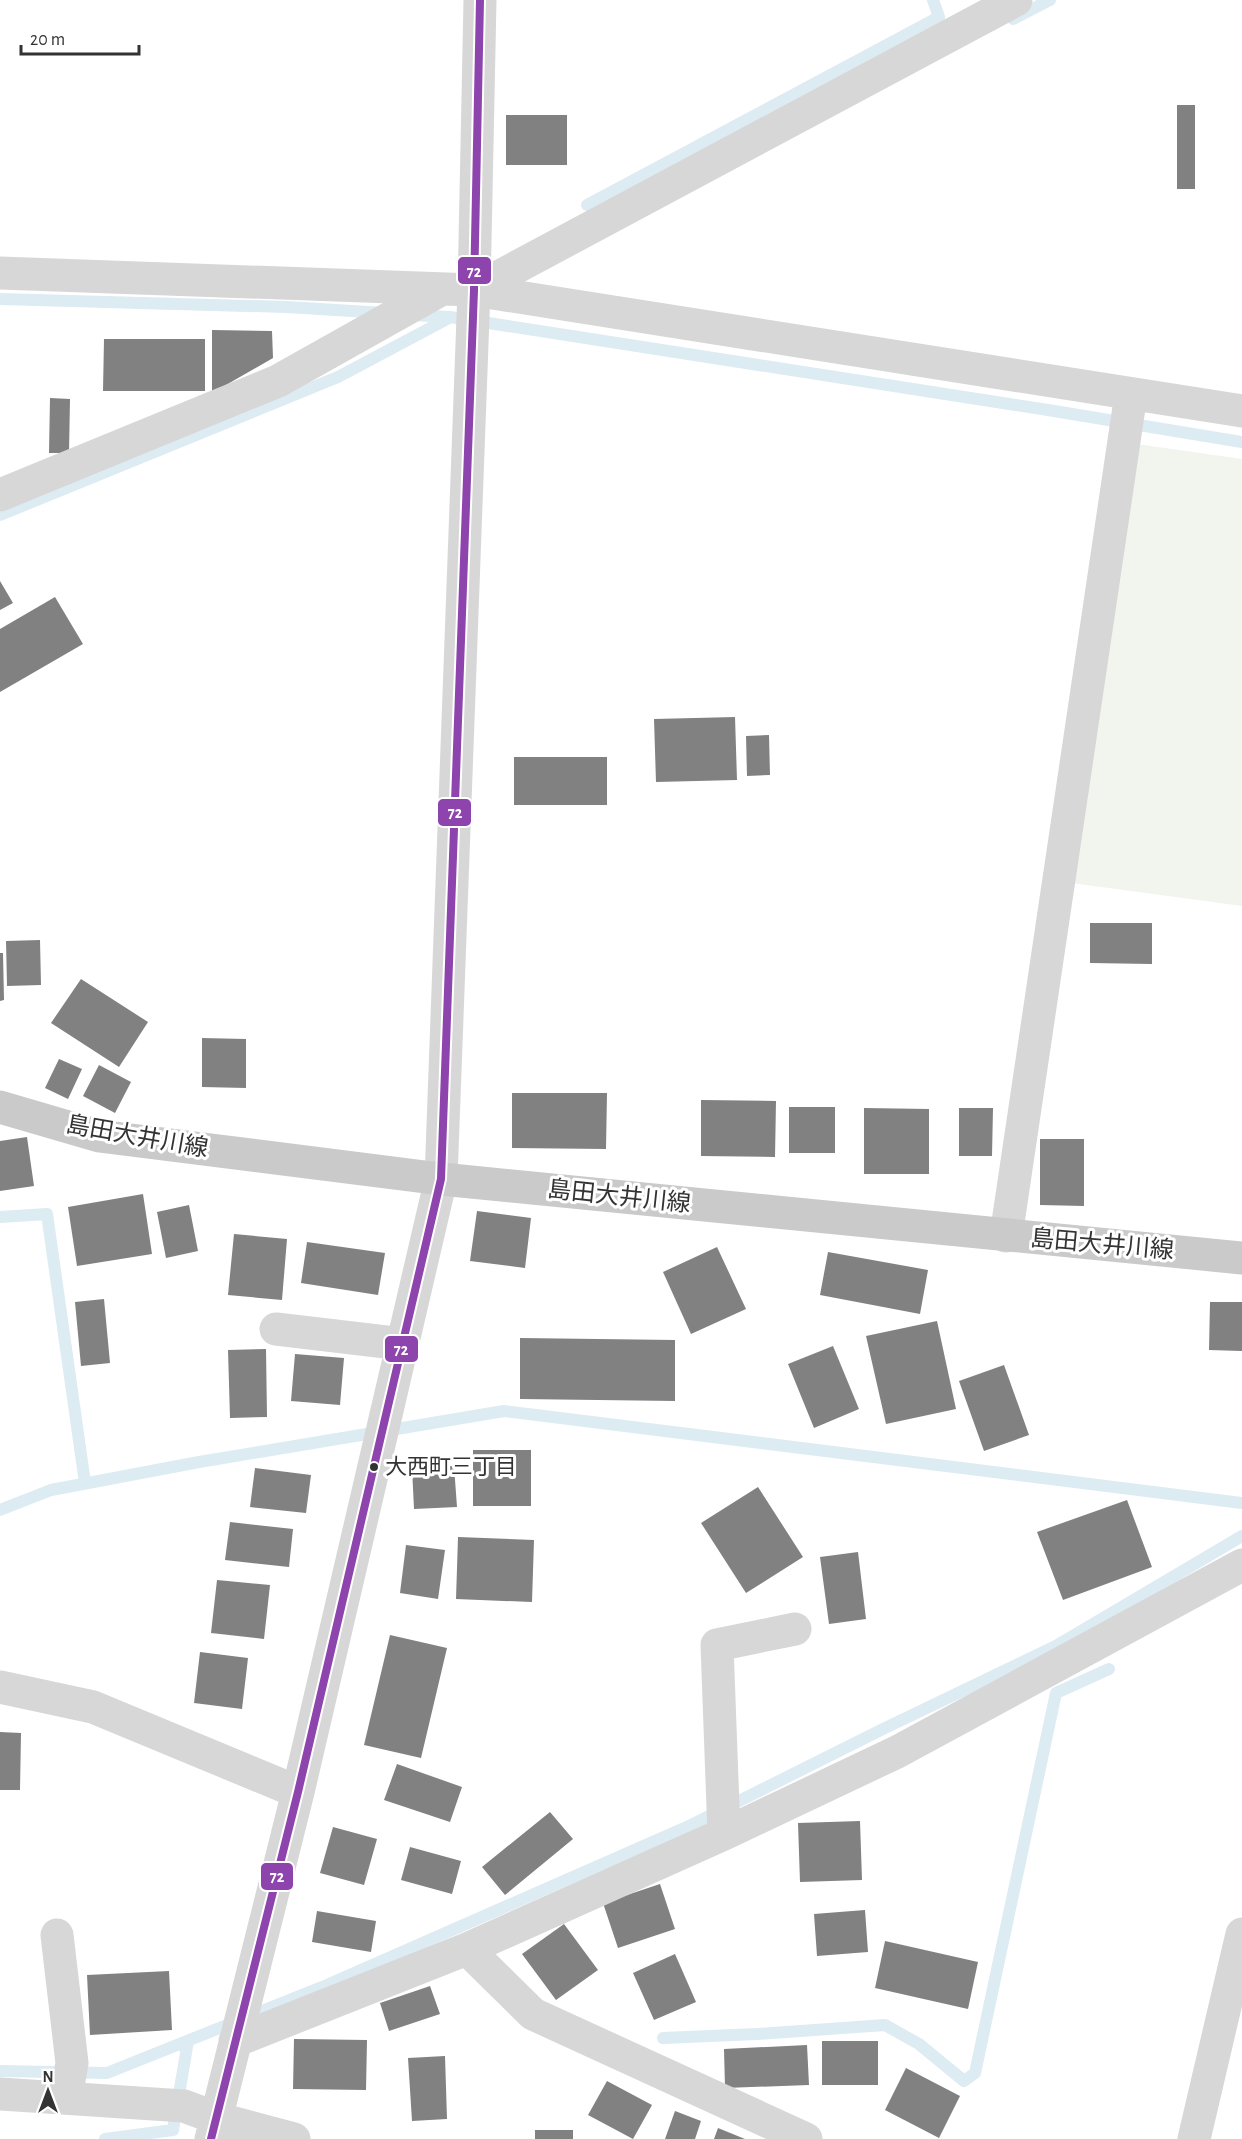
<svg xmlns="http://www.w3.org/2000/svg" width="1242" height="2139" viewBox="0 0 1242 2139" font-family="'Alegreya Sans','Noto Sans JP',sans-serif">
	<rect width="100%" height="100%" fill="#fff"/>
	<!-- green -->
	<path fill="#f1f5ed" d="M1137,444L1242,459V906L1072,883Z"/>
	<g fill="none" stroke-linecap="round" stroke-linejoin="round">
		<!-- stream -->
		<path stroke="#ddebf3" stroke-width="12" d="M1013,19L1050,0
			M587,205L939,17L933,0
			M0,299L287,307L384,313
			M413,315L450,317L1048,410L1242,442
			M0,515L338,377L449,318
			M0,1217L47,1214L85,1483
			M0,1510L51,1490L199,1462L504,1411L1242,1503
			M663,2038L757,2034L885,2025L919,2044L964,2081L975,2073L1056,1693L1109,1669
			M0,2071L107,2073L327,1985L689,1826L885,1728L1056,1646L1242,1536
			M105,2139L173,2130L188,2041"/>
	</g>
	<!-- building -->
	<path fill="#818181" d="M1177,105H1195V189H1177Z
		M506,115H567V165H506Z
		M212,330L272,331L273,358L212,393Z
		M104,339H205V391H103Z
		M50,398L70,399L69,453H49Z
		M0,581L13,603L0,610Z
		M55,597L83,644L0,692V629Z
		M735,717L737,780L656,782L654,719Z
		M769,735L770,775L747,776L746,736Z
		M514,757H607V805H514Z
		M1090,923H1152V964L1090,963Z
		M40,940L41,985L7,986L6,941Z
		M0,953H3L4,1000L0,1001Z
		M81,979L148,1022L119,1067L51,1023Z
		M202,1038L246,1039V1088L202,1087Z
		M59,1059L82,1069L68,1099L45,1088Z
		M99,1065L131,1082L115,1113L83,1096Z
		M512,1093H607L606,1149L512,1148Z
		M701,1100L776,1101L775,1157L701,1156Z
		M789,1107H835V1153H789Z
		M864,1108L929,1109V1174H864Z
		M959,1108H993L992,1156H959Z
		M27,1137L34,1186L0,1191V1141Z
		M1040,1139H1084V1206L1040,1205Z
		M143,1194L152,1254L77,1266L68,1207Z
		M189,1205L198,1251L166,1258L157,1212Z
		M477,1211L531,1218L525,1268L470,1261Z
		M234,1234L287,1239L282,1300L228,1295Z
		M307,1242L385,1253L378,1295L301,1283Z
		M717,1247L746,1309L691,1334L663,1272Z
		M828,1252L928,1270L920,1314L820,1295Z
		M104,1299L110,1363L81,1366L75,1302Z
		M1210,1302H1242V1351L1209,1350Z
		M937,1321L956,1409L886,1424L866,1336Z
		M520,1338L675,1340V1401L520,1399Z
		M833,1346L859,1409L814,1428L788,1364Z
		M266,1349L267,1417L230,1418L228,1350Z
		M295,1354L344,1358L340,1405L291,1401Z
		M1004,1365L1029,1435L984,1451L959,1381Z
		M473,1450H531V1506H473Z
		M454,1466L457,1507L414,1509L412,1468Z
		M255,1468L311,1475L306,1513L250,1507Z
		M758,1487L803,1557L746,1593L701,1523Z
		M1127,1500L1152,1567L1063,1600L1037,1532Z
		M230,1522L293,1529L289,1567L225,1560Z
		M458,1537L534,1540L532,1602L456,1599Z
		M406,1545L445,1550L438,1599L400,1593Z
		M858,1552L866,1619L829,1624L820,1557Z
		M217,1580L270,1585L264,1639L211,1633Z
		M390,1635L447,1648L421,1758L364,1745Z
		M200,1652L248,1658L242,1709L194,1703Z
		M0,1732L21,1733L20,1790H0Z
		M397,1764L462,1787L450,1822L384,1800Z
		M550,1812L573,1839L505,1895L482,1867Z
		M860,1821L862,1880L800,1882L798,1823Z
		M333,1827L377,1839L364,1885L320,1873Z
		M410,1847L461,1861L452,1894L401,1880Z
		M660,1884L675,1929L618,1948L603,1903Z
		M865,1910L868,1952L817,1956L814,1914Z
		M317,1911L376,1921L371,1952L312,1942Z
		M564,1924L598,1970L556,2000L522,1954Z
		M885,1941L978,1962L968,2009L875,1988Z
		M675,1954L696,2002L654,2020L633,1973Z
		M169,1971L172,2030L90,2035L87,1975Z
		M430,1986L440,2014L389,2031L380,2003Z
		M294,2039L367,2040L366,2090L293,2089Z
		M822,2041H878V2085H822Z
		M807,2045L809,2085L725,2088L724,2049Z
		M445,2056L447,2119L412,2121L408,2058Z
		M906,2068L960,2096L939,2138L885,2110Z
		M607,2081L652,2105L633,2139L588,2115Z
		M675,2111L701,2121L695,2139H665Z
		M718,2128L745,2139H714Z
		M535,2130H573V2139H535Z"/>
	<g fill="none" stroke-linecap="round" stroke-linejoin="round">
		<!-- minor -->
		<path stroke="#d7d7d7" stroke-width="33" d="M0,273L474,290L1242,411
			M474,290L1016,0
			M0,495L278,381L442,289
			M1006,1236L1131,394
			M276,1329L403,1344
			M0,1687L93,1707L298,1792
			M724,1834L717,1645L795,1629
			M57,1935L72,2063L66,2098
			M467,1949L533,2014L806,2139
			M235,2041L467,1949L724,1834L897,1752L1242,1565
			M0,2094L184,2106L216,2118L294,2139
			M211,2139L298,1792L441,1179L474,290L480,0
			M1194,2139L1242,1934"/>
		<!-- major -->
		<path stroke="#cacaca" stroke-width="33" d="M0,1107L99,1136L441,1179L1242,1258"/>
		<defs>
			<path id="bus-1" d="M211,2139L298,1792L441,1179L474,290L480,0"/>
		</defs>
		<!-- bus-1 casing -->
		<use href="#bus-1" stroke="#fff" stroke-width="12"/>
		<!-- bus-1 -->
		<use href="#bus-1" stroke="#8e44ad" stroke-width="8"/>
	</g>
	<!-- markers -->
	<circle fill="#333" stroke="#fff" stroke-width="2" cx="374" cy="1467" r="5"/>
	<g text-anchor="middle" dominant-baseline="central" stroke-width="6" stroke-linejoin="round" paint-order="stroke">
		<!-- bus labels -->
		<g font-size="22" fill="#333" stroke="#fff" text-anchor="start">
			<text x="385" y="1467">大西町三丁目</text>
		</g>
		<!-- street labels -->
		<g font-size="24" fill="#333" stroke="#fff">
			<text transform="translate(137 1137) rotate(10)">島田大井川線</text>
			<text transform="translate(619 1197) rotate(6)">島田大井川線</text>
			<text transform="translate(1102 1245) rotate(5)">島田大井川線</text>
		</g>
	</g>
	<g stroke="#fff" stroke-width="2">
		<rect x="457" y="256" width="35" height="29" rx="6" fill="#8e44ad"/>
		<rect x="437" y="798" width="35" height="29" rx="6" fill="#8e44ad"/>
		<rect x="384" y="1335" width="35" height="28" rx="6" fill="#8e44ad"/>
		<rect x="260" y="1862" width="34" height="29" rx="6" fill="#8e44ad"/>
	</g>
	<g font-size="16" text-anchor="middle" font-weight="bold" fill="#fff">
		<text x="474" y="277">72</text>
		<text x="455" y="818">72</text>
		<text x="401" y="1355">72</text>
		<text x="277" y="1882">72</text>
	</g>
	<!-- north arrow -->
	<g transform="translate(48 2091)" stroke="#ffffff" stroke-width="4.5" paint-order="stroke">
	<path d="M0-4.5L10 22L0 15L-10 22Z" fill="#333333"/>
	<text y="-9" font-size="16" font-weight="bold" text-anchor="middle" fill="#333333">N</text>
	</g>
	<!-- scale -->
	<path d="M21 45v9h118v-9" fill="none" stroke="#333333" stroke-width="3"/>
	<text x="30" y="45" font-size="18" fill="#333333" stroke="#ffffff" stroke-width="4.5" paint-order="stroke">20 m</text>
</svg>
